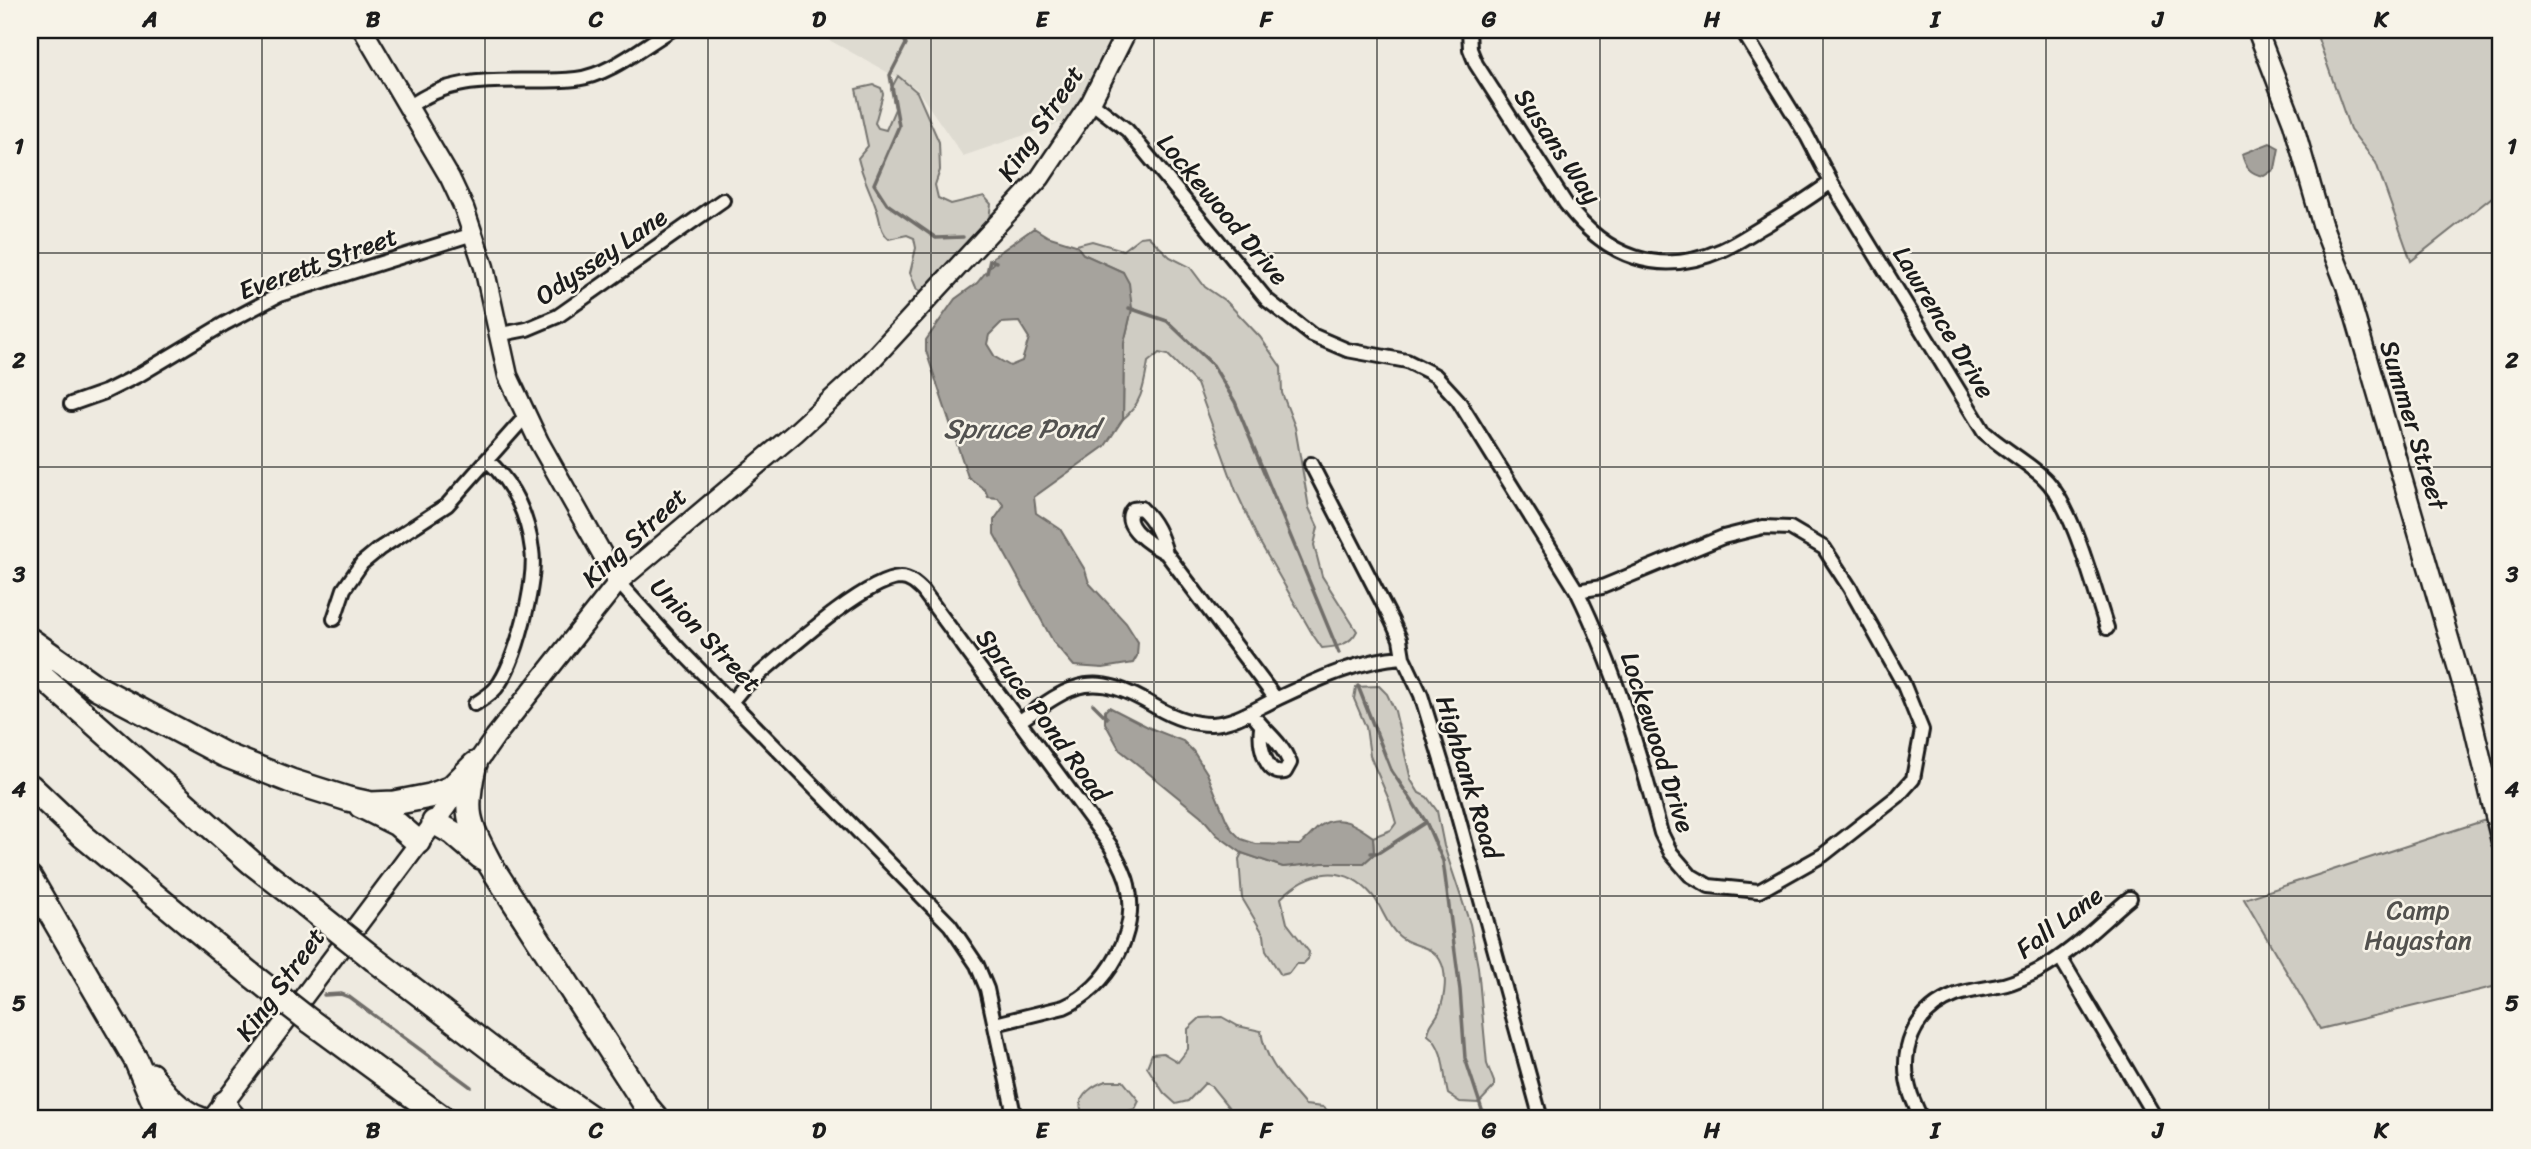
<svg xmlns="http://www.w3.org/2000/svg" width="2531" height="1149" viewBox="0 0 2531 1149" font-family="Sriracha,sans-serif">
	<rect width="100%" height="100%" fill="#eeeae0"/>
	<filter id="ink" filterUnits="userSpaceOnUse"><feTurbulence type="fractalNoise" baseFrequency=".0143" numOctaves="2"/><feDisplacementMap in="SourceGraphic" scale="14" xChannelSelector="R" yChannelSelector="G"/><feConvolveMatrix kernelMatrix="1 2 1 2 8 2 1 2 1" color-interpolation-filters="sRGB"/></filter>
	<g filter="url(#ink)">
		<!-- built -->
		<path fill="#dedbd1" d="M811,30H1113L1079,100L1063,122L963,156L916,88Z"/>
		<!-- green -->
		<path fill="#cfccc3" stroke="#767470" stroke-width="2" d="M2315,30H2501V190L2411,261L2376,163L2350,129Z
			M898,76L917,92L939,142L940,170L935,185L938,198L951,204L984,196L991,204L989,219L975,239L953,258L932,289L926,292L917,290L910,273L916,248L914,238L907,235L889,239C879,231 881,219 876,208C870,190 862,176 858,158L868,146L856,89L874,85L881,88L883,94L875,123L878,128L886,130L895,109L891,89Z
			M1148,236L1170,257L1190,267L1205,287L1227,302L1260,337L1281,367L1282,393L1295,427L1309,508L1318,527L1314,545L1322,576L1357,631C1350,645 1337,647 1322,648L1313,635L1258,539L1236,491L1197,384L1168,355L1159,353L1148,362C1144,385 1142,404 1123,419L1124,343L1132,309L1123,272L1083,254L1076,245L1092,241L1123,250L1140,237Z
			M1379,686L1387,694L1395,711L1411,780L1419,793L1427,797L1437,811L1444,846L1470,924L1478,967L1487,1064L1494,1082V1087L1479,1103L1460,1102L1448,1094C1443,1076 1446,1048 1428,1035C1428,1025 1435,1021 1439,1012C1445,997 1448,974 1440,960C1431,944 1411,947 1399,936C1386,925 1383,909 1373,896C1344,862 1309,870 1281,898L1287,923L1309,952L1308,959L1303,964H1296L1289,973L1281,975L1266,951L1264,935L1242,898L1239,859L1242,853L1283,867L1322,863H1364L1374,854L1373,837L1391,830L1396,823L1390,802L1370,756L1366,727L1354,699L1356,687Z
			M2501,815V985L2320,1029L2244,899Z
			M1222,1017L1238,1026L1261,1031C1265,1062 1286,1082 1305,1105L1323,1107L1338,1119H1238L1212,1087L1205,1083L1188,1101L1176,1104L1164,1093L1147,1067L1152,1054L1163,1053L1178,1062L1188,1049V1029L1200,1018Z
			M1106,1081H1123L1139,1101L1135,1109L1122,1113L1113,1119H1087C1085,1116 1082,1113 1081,1109C1077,1095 1096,1084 1106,1081Z"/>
		<!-- water -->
		<path fill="#a6a39d" stroke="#6f6d69" stroke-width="2" fill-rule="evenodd" d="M2270,143L2279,148L2275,169L2264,176C2250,174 2245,167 2242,154Z
			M1034,228L1047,236L1076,245L1083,254L1123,272L1129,283L1132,309L1124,343L1123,419L1105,446L1034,497L1036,513L1060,529L1085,570L1089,583L1126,623L1138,642L1137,656L1133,663L1103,668L1074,666L1054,643L994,534V520L1004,506L998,498L988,497L985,490L968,477L926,351V340L955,299L977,283L993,263V257ZM1019,322L1029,338L1022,361L1010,366L995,357L987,344L989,335L1001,323Z
			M1109,707L1150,728L1183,741L1193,751L1207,773L1226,819L1232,830L1241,839L1256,844L1299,845C1308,840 1312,832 1320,826C1339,812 1358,826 1373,837L1374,854L1364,863H1322L1283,867L1242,853L1217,835L1201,816L1120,750L1105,723V711Z"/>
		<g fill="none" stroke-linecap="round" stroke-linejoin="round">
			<!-- stream -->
			<path stroke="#6f6d69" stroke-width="3.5" d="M901,30L906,44L890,75L899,126L874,184L887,204L936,238L963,237
				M987,273L990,260L996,262
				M1129,308L1167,321L1213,365L1235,402L1339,653
				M1358,686L1391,770L1426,822L1443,861L1460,990L1465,1058L1485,1119
				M1093,704L1107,718
				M1371,853H1378L1426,822
				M324,995L341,994L349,997L471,1087"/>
			<defs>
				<path id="street" d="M1469,30L1470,49L1476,64L1566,204C1606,257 1659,278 1722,250C1736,244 1750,234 1764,226C1787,212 1810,198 1831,182
					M1742,30L1807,136L1831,182L1984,432C2003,449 2026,461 2044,478C2073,505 2094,590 2107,628
					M1091,102L1127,130L1267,300L1312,335L1347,350L1407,361L1429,372L1436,376L1458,400L1577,591C1615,668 1639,751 1661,833L1671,853L1690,875L1709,886L1759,891L1823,855L1898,796L1913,779L1922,730L1903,683L1850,588L1824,548L1790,528L1763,527L1723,537L1602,587L1577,591
					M409,107C459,69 518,85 576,79C610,75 642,47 671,30
					M497,335L527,329L558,316L723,200
					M71,404L105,392L139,375L224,324L279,295L473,234
					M1311,464L1392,621L1400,639L1403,657L1421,695L1456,809L1541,1119
					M1166,553C1161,535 1155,521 1141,508L1133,509C1118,525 1153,546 1166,553L1276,699
					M618,582L680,650L950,925L977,965L987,989L1015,1119
					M334,619L344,589L362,563L379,549L447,505L525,417
					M732,701L742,689C774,663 863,579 900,578C910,578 917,585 923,591L1110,845C1117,858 1125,871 1128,885C1139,933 1108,988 1064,1007L995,1024
					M475,704C482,699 490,695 496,688C516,663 537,581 532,550C528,516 513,483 488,461
					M1251,712C1264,732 1279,738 1290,763L1285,772C1265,777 1259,743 1261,728
					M1020,721C1076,681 1093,670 1156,707C1173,717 1190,724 1211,724C1235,723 1255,709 1276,699C1317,680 1357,660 1403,657
					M2060,957L2156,1119
					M1921,1119C1918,1111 1914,1103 1911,1095C1897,1052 1913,1011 1956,995C1970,990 1984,989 1998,986C2012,984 2025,977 2038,971C2072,953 2101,922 2130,898"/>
				<path id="secondary" d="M363,30L450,178L464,208L484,267L508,376L539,442L618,582
					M2257,30L2293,123L2322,224L2346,286L2469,707L2501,841
					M212,1119L446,807L495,737L618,582L795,433L854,379L1040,178L1091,102L1127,30"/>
				<path id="highway" d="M30,640L96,687L225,755L291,781L348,799L371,804L394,803L430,796L451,788L475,764
					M30,666L252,863L305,904
					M474,767C463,815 469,823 491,866L647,1107L657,1119
					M30,786L83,836L250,974
					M361,806L397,824L418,842
					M434,822L453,833L481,857
					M30,878L136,1060L161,1119
					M375,960L494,1051L593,1119
					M310,1021L444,1119
					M151,1075C162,1092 180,1112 200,1119
					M225,1103L227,1110L235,1119"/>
			</defs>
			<!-- street casing -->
			<use href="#street" stroke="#1c1c1c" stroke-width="18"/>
			<!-- secondary casing -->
			<use href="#secondary" stroke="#1c1c1c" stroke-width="23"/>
			<!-- highway casing -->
			<use href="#highway" stroke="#1c1c1c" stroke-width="28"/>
			<!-- street -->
			<use href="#street" stroke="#f7f3e8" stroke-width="12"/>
			<!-- secondary -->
			<use href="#secondary" stroke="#f7f3e8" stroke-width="18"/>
			<!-- highway -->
			<use href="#highway" stroke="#f7f3e8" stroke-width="23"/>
			<defs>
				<path id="highway-bridge" d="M305,904L375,960
					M250,974L310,1021"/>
			</defs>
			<!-- highway-bridge casing -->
			<use href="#highway-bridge" stroke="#1c1c1c" stroke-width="28" stroke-linecap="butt"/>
			<!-- highway-bridge -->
			<use href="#highway-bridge" stroke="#f7f3e8" stroke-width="23"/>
		</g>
	</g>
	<!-- grid -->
	<path fill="none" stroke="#1c1c1c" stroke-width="2" stroke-opacity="0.55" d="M262,30V1119M485,30V1119M708,30V1119M931,30V1119M1154,30V1119M1377,30V1119M1600,30V1119M1823,30V1119M2046,30V1119M2269,30V1119M30,253H2501M30,467H2501M30,682H2501M30,896H2501"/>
	<g text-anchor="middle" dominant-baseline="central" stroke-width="5" stroke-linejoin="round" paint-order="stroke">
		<!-- street labels -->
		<g font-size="26" fill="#1c1c1c" stroke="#f7f3e8">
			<text transform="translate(1040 123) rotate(-56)">King Street</text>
			<text transform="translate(1558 146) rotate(56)">Susans Way</text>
			<text transform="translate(1223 209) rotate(50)">Lockewood Drive</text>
			<text transform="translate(601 256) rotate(-34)">Odyssey Lane</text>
			<text transform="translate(318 263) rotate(-20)">Everett Street</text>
			<text transform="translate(1944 322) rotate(59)">Lawrence Drive</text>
			<text transform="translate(2414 425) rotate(73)">Summer Street</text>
			<text transform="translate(634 537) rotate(-43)">King Street</text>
			<text transform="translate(706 635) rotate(46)">Union Street</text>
			<text transform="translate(1043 715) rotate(54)">Spruce Pond Road</text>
			<text transform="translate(1658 742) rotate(72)">Lockewood Drive</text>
			<text transform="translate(1469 777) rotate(73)">Highbank Road</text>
			<text transform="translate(2059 922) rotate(-37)">Fall Lane</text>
			<text transform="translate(280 984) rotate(-54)">King Street</text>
		</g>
		<!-- park labels -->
		<g font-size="26" fill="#52514e" stroke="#f7f3e8">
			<text x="2418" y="910">Camp<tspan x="2418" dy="30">Hayastan</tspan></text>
		</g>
		<!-- water labels -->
		<g font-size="28" font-style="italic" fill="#535250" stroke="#f7f3e8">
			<text x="1021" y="428">Spruce Pond</text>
		</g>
	</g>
	<!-- margin -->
	<rect width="2531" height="1149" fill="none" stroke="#f7f3e8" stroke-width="77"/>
	<rect x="38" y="38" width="2454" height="1072" fill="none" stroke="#1c1c1c" stroke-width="2.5"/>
	<g font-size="23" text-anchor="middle" font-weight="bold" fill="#1c1c1c">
		<text x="150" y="27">A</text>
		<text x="373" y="27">B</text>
		<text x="596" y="27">C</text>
		<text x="819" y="27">D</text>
		<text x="1042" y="27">E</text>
		<text x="1266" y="27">F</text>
		<text x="1489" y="27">G</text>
		<text x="1712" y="27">H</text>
		<text x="1935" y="27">I</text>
		<text x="2158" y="27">J</text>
		<text x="2381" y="27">K</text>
		<text x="19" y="154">1</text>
		<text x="2512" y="154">1</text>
		<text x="19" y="368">2</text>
		<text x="2512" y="368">2</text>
		<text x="19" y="582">3</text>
		<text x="2512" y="582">3</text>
		<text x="19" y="797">4</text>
		<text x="2512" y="797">4</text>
		<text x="19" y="1011">5</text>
		<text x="2512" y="1011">5</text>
		<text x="150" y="1138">A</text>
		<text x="373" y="1138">B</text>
		<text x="596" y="1138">C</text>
		<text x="819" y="1138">D</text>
		<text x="1042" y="1138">E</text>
		<text x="1266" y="1138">F</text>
		<text x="1489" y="1138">G</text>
		<text x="1712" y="1138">H</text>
		<text x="1935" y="1138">I</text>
		<text x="2158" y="1138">J</text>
		<text x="2381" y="1138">K</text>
	</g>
</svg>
